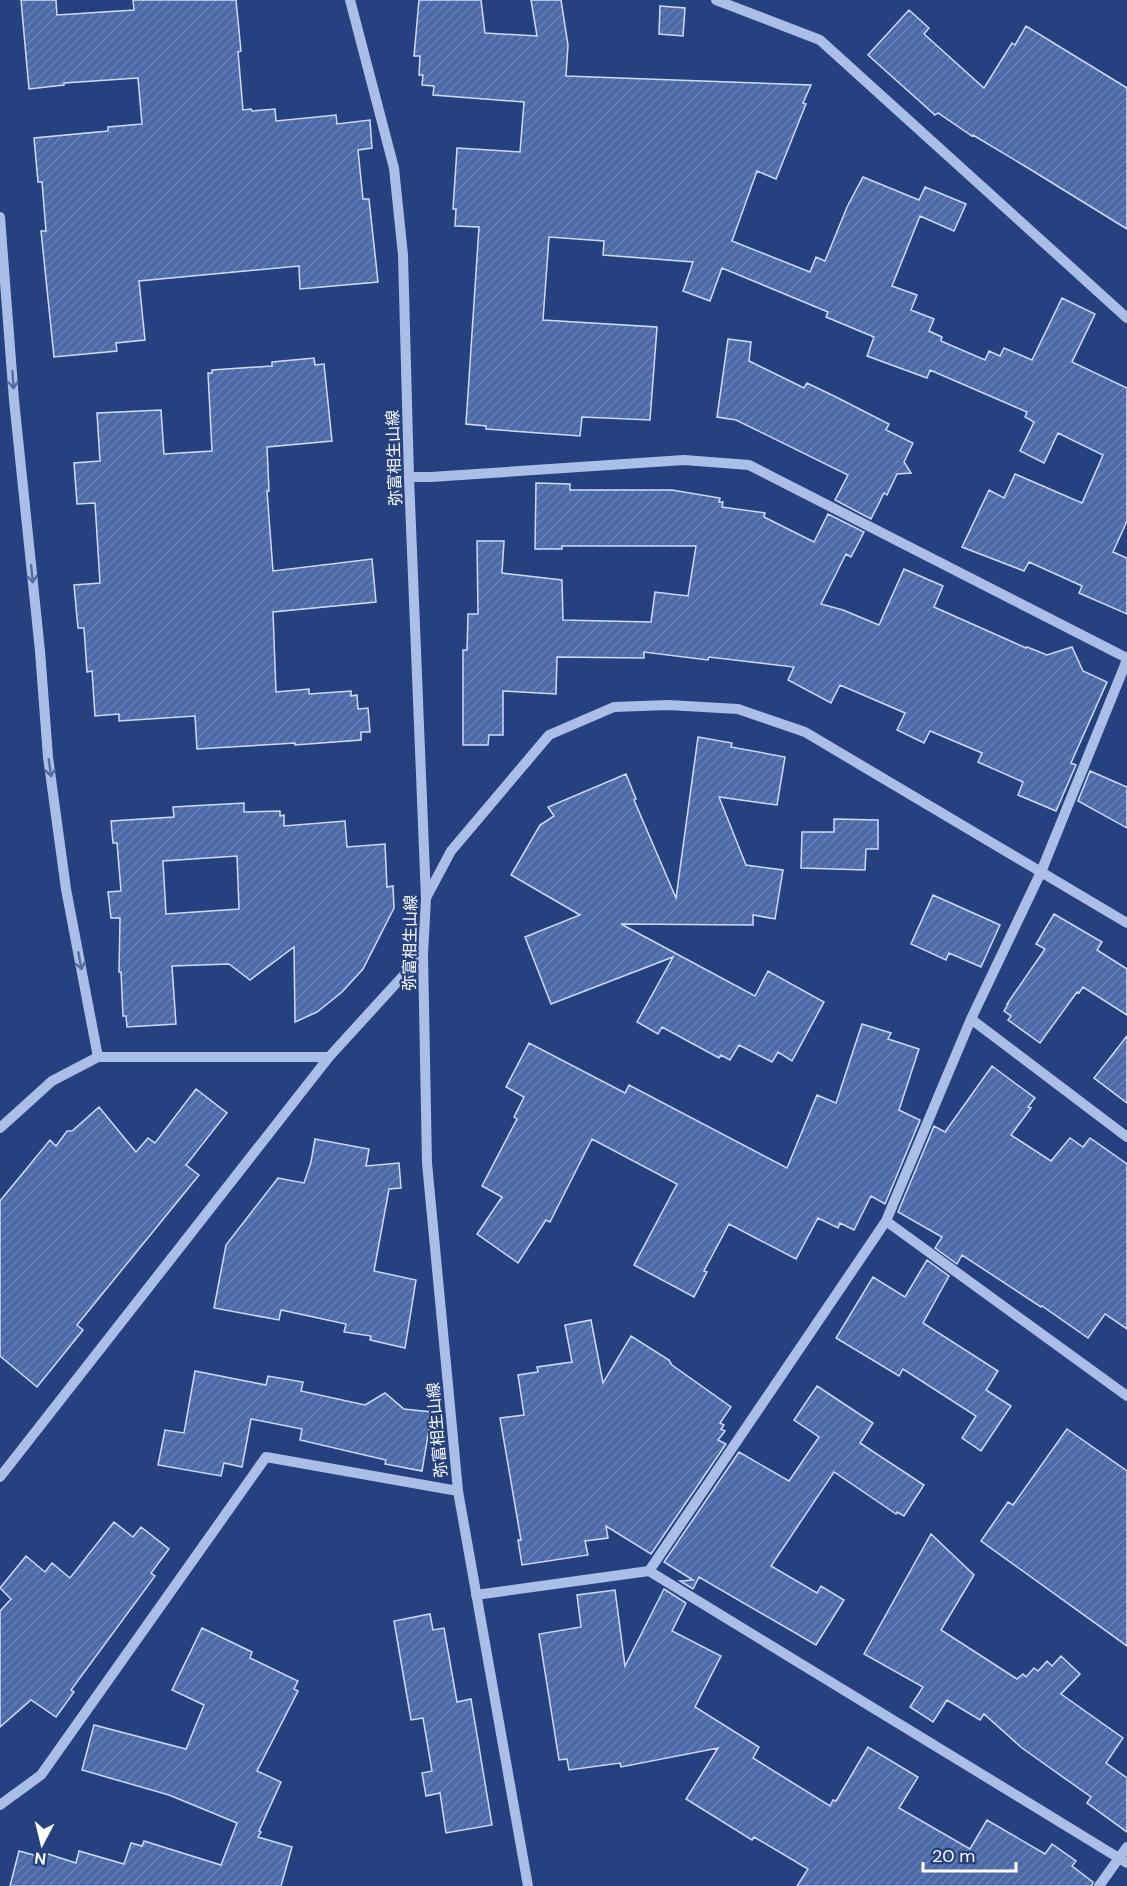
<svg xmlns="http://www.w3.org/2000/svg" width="1127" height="1886" viewBox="0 0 1127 1886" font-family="'DM Sans','Noto Sans JP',sans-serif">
	<defs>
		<pattern id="building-hatch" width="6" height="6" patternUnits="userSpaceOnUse" patternTransform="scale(1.5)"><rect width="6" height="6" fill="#4d6aa8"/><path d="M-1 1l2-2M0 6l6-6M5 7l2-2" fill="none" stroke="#6880b5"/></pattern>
	</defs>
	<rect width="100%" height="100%" fill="#25417f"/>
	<!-- building -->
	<path fill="url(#building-hatch)" stroke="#cedbf5" stroke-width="1.5" fill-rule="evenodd" d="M21,0H56L57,15L134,10L133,0H236L241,51L238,52L243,110L251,109L252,111L275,109L276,121L336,115L337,124L370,120L372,148L358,150L363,199H369L378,282L300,289L299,266L139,281L145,340L116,343L117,351L54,357L41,231H46L42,182H38L34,138L108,131V127L142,124L138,78L64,83V85L29,89Z
		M419,0H481L485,33L537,36L531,0H561L568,45L566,76L811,85L803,103L806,104L776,179L757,171L732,241L810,272L816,257L825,261L847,207L863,177L919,200L925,187L966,204L954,231L920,216L892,286L917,295L911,310L934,319L929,331L942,337L941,341L985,360L989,351L1000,356L1004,348L1032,360L1062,298L1095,314L1072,362L1127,388V521L1113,552L1127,558V614L1079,593L1082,586L1029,562L1024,571L962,547L989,490L1004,498L1015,474L1082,503L1103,455L1058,433L1044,463L1020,451L1034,422L1025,417L1027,412L930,370L927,378L867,356L874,337L826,317L828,312L722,268L710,301L683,291L693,262L603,255L604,241L549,237L543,320L657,327L650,420L582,417L580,436L486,429V426L466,424L479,227L455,226L456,209H453L457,148L520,152L524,102L433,95L434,86L422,85L423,75H419L420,56H414Z
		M660,6L685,8L683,36L659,34Z
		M909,10L929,28L924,34L984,88L1012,43L1015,45L1026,26L1127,88V229L1028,168L973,135L972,136L938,113L935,115L868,55Z
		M728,339L751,342L749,361L804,388L807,383L836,397L889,424L886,430L913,443L904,462L911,473L897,474L887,495L884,493L871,519L835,500L848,475L736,420L717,417Z
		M314,358L315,365L324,364L332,441L267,447L269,491H267L273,571L372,559L376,602L273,612L276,692L309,689V694L351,691V696L357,695L358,709L368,708L370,732H361V740L295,745V743L197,749L195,716L119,721V714L95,716L92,671L87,672L84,628H78L74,585L100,583L95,503L77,504L74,463L100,461L97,413L161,410L164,454L212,451L208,373H212V370L272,366V362Z
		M536,483L570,484V490H672L720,498L719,502H723L722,507L765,513L764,517L814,542L828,514L864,532L851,557L846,554L821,604L843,610L879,625L904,569L943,586L934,607L1026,648L1027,647L1047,655L1072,647L1083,671L1107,682L1071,763L1076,765L1056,811L1018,795L1023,782L978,762L982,753L930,731L924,743L897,730L905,713L840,685L831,703L788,680L794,667L709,657L708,660L644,652V658L557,657L556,694L503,691V735H489L488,745H463V650H467L468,614H478L477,541H504L502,573L562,580L563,620L651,622L655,592L688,596L696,546H562V549H535Z
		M698,737L732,743L731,747L785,757L777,805L719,797L746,865L783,870L775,919L753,915V925L621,924L755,996L768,971L824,1002L792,1061L778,1052L772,1062L739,1045L730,1060L721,1055L719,1058L662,1027L658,1034L637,1022L673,957L551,1004L525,937L580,915L511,875L540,825L554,816L548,807L626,774L636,799L634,800L676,898Z
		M1090,771L1127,787V828L1078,801Z
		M244,803V812L280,811V816L284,815V826L345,821L347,847L385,844L387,887L393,886L394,908L363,969L342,992L317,1012L295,1022L294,947L250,980L229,964L172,966L176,1024L127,1027L126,1016H123L121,972H119L120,918H111L108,892L121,891L117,843H113L111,821L174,817L173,807ZM237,856L239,909L166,914L163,861Z
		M834,819L878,820V849H866L865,870L801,868L802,832H834Z
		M933,895L1000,925L981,967L949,953L946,960L911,944Z
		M1054,914L1102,942L1097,950L1127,969V1015L1083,987L1079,993L1077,992L1040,1043L1008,1020L1011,1016L1004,1011L1008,1004H1007L1045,949L1036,944Z
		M862,1024L891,1033L888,1039L919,1049L899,1110L920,1120L885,1204L871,1196L854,1230L840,1223L838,1228L818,1218L796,1259L729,1224L704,1271L707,1272L694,1297L634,1265L677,1184L592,1139L550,1222L546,1220L518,1263L477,1234L502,1197L482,1186L517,1119L514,1117L524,1097L506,1087L529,1043L625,1093L629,1085L787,1168L817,1095L836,1103Z
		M1127,1036V1103L1094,1078Z
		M992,1066L1035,1098L1028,1107L1031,1108L1011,1135L1051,1161L1070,1138L1083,1147L1090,1138L1127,1164V1329L1105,1314L1088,1338L1042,1306L1041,1307L962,1255L957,1264L935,1248L942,1237L898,1212L934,1126L945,1132Z
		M196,1089L227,1113L186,1165L199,1175L77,1325L83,1330L37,1387L0,1356V1201L50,1140L56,1146L67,1131H72L99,1107L136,1152L148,1138L155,1143Z
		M315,1139L369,1149L366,1166L399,1163L401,1188L389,1189L374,1271L416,1280L405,1348L370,1340L371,1336L344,1332L346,1324L281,1310L279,1320L214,1308L226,1245L278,1178L304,1183L311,1162Z
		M927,1260L949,1276L923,1323L998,1371L986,1390L1011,1406L981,1451L962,1438L976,1416L903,1369L899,1376L836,1338L873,1277L905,1297Z
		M591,1320L603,1383L631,1336L669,1360L672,1365L731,1407L720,1423L724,1425L721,1429L725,1431L718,1440L726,1444L651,1554L606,1526L608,1538L585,1541L588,1555L522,1565L518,1540H521L500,1418L524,1415L518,1375L538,1372L537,1367L572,1362L565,1325Z
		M195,1371L266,1385L268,1376L303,1382L301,1391L365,1405L385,1393L404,1409L432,1412L422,1471L385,1464L386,1460L300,1440L302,1429L251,1419L242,1467L224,1463L221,1476L158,1465L165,1430L184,1433Z
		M817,1386L873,1423L860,1443L924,1485L904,1516L897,1512L896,1514L834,1472L771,1566L817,1593L821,1586L844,1600L816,1645L699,1577L693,1589L680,1581L693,1580L664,1562L739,1452L789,1481L819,1437L794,1420Z
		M1067,1429L1127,1471V1646L981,1541L1008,1502L1013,1505Z
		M114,1522L133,1537L141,1527L169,1549L151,1573L155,1576L71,1690L74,1692L56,1717L31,1700L0,1727V1611L11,1599L0,1588L26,1556L45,1572L52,1563L70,1578Z
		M931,1534L974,1575L941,1630L1017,1679L1023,1674L1026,1677L1034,1668L1038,1671L1047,1661L1052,1666L1061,1656L1080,1674L1061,1694L1123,1738L1106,1763L1127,1778V1832L1087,1803L1091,1797L1022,1748L984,1714L980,1720L947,1700L933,1722L910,1707L923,1687L864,1654Z
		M664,1589L686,1603L672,1631L721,1656L695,1707L759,1747L753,1758L830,1806L833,1800L836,1801L868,1747L918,1777L899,1808L970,1849L987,1820L1045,1854L1052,1844L1076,1861L1072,1866L1093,1882L1092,1886H797L808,1869L754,1837L752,1840L686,1799L718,1748L621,1767L620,1763L569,1770L567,1759L559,1760L539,1634L581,1627L577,1595L615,1590L625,1666Z
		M430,1614L433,1630L444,1628L457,1702L471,1699L492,1825L446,1833L440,1793L426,1796L422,1773L432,1771L423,1718L411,1720L394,1621Z
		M202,1628L252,1652L250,1658L298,1681L294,1689L298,1691L257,1771L281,1782L259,1831L261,1832L258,1837L292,1847L281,1886H10L19,1851L41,1857L42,1852L76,1863L79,1851L124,1864L131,1843L142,1846L144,1841L221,1865L237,1823L169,1795L82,1770L94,1725L186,1749L204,1705L172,1690Z"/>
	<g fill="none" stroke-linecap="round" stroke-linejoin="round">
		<!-- minor -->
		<path stroke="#abbee6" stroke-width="10" d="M350,0L394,168L403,255L409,477L426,899L423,954L427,1163L458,1491L528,1886
			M716,0L820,40L1127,318
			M0,217L14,400L40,651L48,757L66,889L98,1057
			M409,477H431L684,460L749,465L1127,658
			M426,898L451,851L549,735L614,707L668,705L738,709L805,732L1127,923
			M971,1019L1127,1137
			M0,1128L52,1081L98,1057H329L423,954
			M886,1221L1127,1396
			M0,1477L329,1057
			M649,1571L886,1221L971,1019L1041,872L1127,660
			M476,1595L649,1571L1127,1863
			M0,1805L41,1775L266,1457L458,1491
			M1099,1886L1127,1847"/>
	</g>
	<!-- one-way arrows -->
	<defs><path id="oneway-shaft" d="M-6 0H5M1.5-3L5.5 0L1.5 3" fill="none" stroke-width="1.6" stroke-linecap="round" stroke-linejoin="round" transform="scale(1.5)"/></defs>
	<g stroke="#546da3">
		<use href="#oneway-shaft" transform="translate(13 380) rotate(86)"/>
		<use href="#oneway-shaft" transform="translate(32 574) rotate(84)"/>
		<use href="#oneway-shaft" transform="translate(50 768) rotate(82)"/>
		<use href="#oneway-shaft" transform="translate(80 961) rotate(79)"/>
	</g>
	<g text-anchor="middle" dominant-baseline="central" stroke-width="4.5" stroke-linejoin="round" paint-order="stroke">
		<!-- street labels -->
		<g font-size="16" fill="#fff" stroke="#25417f">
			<text transform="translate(394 458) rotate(-92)">弥富相生山線</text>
			<text transform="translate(410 943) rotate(-89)">弥富相生山線</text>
			<text transform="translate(437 1430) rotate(-95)">弥富相生山線</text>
		</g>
	</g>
	<!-- north arrow -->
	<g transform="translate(42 1844) rotate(187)" stroke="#25417f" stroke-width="4.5" paint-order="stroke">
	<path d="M0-4.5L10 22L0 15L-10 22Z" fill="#ffffff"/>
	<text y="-9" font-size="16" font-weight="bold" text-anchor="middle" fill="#ffffff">N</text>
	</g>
	<!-- scale -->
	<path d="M923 1862v9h93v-9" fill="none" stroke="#ffffff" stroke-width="3"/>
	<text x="932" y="1862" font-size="18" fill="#ffffff" stroke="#25417f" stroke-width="4.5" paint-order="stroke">20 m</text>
</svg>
